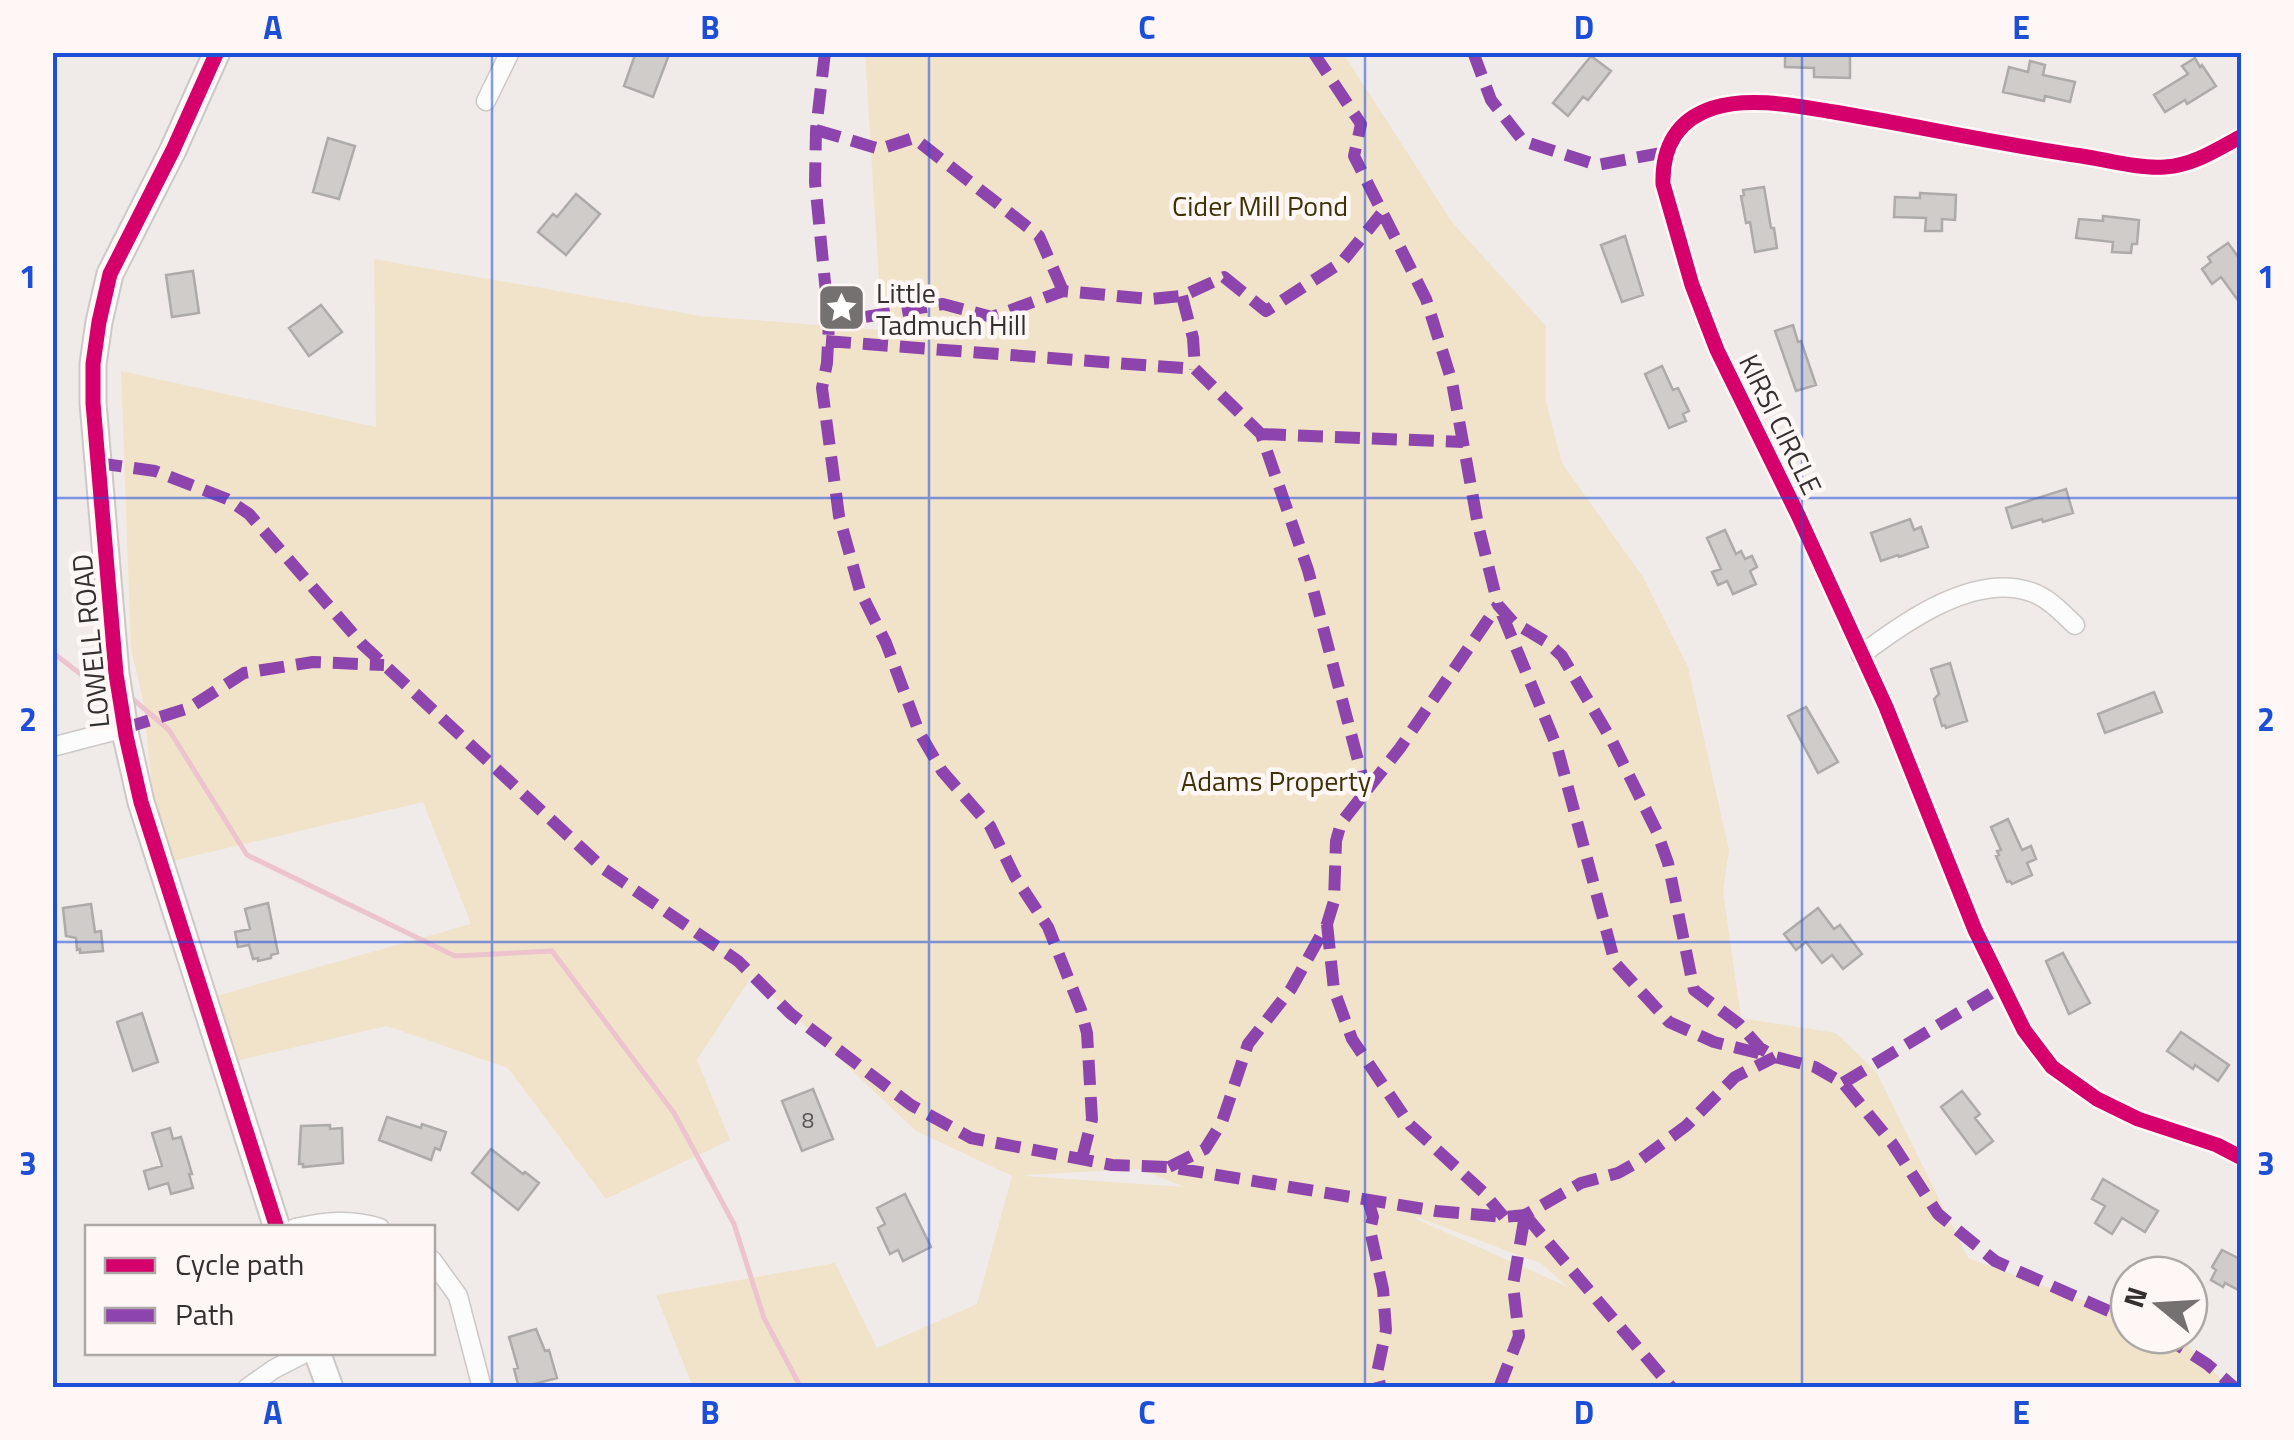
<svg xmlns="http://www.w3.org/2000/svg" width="2294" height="1440" viewBox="0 0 2294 1440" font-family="'Titillium Web',sans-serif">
	<rect width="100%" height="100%" fill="#f0ebe9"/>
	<!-- green -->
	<path fill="#f1e3c9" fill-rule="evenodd" d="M865,53H1343L1452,222L1546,326V402L1562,463L1643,577L1688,667L1729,850L1723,891L1741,1018L1836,1033L1877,1073L1968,1258L2129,1317V1335H2177L2229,1387H693L656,1295L835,1263L877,1348L977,1304L1012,1176L916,1131L752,976L697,1060L730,1140L606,1199L508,1068L387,1026L223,1064L202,1000L471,924L423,802L160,864L143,700L131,649L121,371L376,427L374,259L701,316L882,330ZM1139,1169L1185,1187L1025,1176V1175ZM1417,1217L1542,1264L1568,1287L1416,1219Z"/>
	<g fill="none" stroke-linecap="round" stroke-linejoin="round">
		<!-- stream -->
		<path stroke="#edc3ce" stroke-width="5" d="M52,652L105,693
			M134,700L169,730L247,855L455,956L552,951L674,1113L734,1224L764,1318L801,1388"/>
	</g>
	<!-- building -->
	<path fill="#cfccca" stroke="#adaaa9" stroke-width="2.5" d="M636,52H670L653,97L624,86Z
		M1785,52H1850V78L1814,77V68L1785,67Z
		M1591,56L1611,71L1588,100L1583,97L1568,116L1553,103Z
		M2195,58L2200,67L2202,65L2216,86L2187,104L2185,100L2165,112L2154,95L2188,74L2182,66Z
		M2030,61L2045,65L2043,75L2075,82L2070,102L2045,96L2044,101L2003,92L2009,67L2028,72Z
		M328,138L355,146L339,199L313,192Z
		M1764,187L1771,228H1774L1777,248L1755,252L1750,222L1746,223L1741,196L1744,195L1743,190Z
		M1920,193L1956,195L1955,220L1942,219V231H1925L1926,218L1894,217L1895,197L1920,198Z
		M576,194L600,214L566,255L538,232L553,214L557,217Z
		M2103,216L2139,220L2137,244H2132L2131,253L2112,252L2113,242L2076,238L2079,219L2103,221Z
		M1625,236L1643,295L1622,302L1601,245Z
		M2228,243L2242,262V306L2221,277L2212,284L2202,269L2211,262L2208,257Z
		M193,271L199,313L172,317L166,275Z
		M321,305L342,332L309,356L289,328Z
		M1793,325L1798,342L1801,341L1816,385L1796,391L1775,331Z
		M1662,366L1673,390L1678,388L1689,411L1683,414L1686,421L1669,428L1645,374Z
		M2066,489L2073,513L2043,522L2042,519L2012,528L2006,508Z
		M1910,519L1914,530L1921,527L1928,547L1899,557L1898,555L1881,561L1871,533Z
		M1725,530L1736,554L1741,551L1745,559L1752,556L1757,567L1750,571L1756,584L1733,594L1727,581L1718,585L1712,572L1721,569L1707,538Z
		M1950,663L1967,721L1946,728L1945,725L1942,726L1934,699L1939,694L1931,669Z
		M2154,692L2162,712L2105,733L2098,714Z
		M1806,707L1838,762L1818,773L1788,716Z
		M2008,819L2022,850L2031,846L2036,859L2027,863L2032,875L2012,884L2010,881L2007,882L1996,856L1999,855L1997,851L2001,850L1991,827Z
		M268,903L278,953L271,955V958L258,961V958L253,959L249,945L238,947L235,932L250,929L245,909Z
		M91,904L95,932L101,931L103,951L80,953V949L77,950L76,938L66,936L63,908Z
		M1818,908L1834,929L1840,925L1862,954L1843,969L1832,955L1822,963L1806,942L1796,950L1784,934Z
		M2063,953L2090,1003L2069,1014L2046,961Z
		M142,1013L158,1062L133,1071L117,1022Z
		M2181,1032L2229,1065L2218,1081L2195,1065L2193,1069L2167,1051Z
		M813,1089L833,1139L802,1151L782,1101Z
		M1962,1091L1980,1114L1975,1118L1993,1141L1976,1154L1941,1107Z
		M387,1117L421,1128L422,1124L446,1132L440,1150L435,1148L431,1160L379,1140Z
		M330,1125V1129L342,1128L343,1163L303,1167V1164H299L301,1126Z
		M170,1128L173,1139L181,1137L192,1174H189L193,1188L171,1194L168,1183L149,1189L144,1171L162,1166L152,1133Z
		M491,1149L523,1174L525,1172L539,1183L518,1210L472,1173Z
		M2103,1179L2158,1211L2145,1232L2122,1218L2112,1234L2095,1223L2105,1206L2092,1199Z
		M905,1194L931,1247L903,1261L898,1250L890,1254L878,1228L885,1224L877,1208Z
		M2222,1250L2242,1260V1292L2225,1283L2223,1287L2211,1280L2216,1270L2212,1267Z
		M536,1329L545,1351L549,1350L557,1378L519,1388L514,1369L518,1368L509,1337Z"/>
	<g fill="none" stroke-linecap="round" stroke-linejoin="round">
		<defs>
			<path id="street" d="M486,101L510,52
				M2242,136C2216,150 2194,165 2165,167C2140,169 2107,160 2082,156C1998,144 1917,126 1834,112C1797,106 1750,96 1713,108C1676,120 1662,148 1663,184L1692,285L1717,350L1798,515L1886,707L1975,930L2024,1030L2052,1067L2097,1099L2138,1119L2217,1145L2242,1158
				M1861,655C1904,622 1975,572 2031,592C2049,598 2062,613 2075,625
				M52,747L125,728
				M295,1228C324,1222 351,1218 380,1228
				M432,1260L458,1296L482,1388
				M247,1388L274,1369L307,1352"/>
			<path id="secondary" d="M217,52L173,150L110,274L99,322L93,364V403L116,674L126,736L141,802L277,1228
				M317,1352L330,1388"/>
		</defs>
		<!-- street casing -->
		<use href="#street" stroke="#ccc8c6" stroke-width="21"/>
		<!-- secondary casing -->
		<use href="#secondary" stroke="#ccc8c6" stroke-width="29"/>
		<!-- street -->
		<use href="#street" stroke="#fdfcfc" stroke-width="18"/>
		<!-- secondary -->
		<use href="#secondary" stroke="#fdfcfc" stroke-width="25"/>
		<!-- quiet -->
		<path stroke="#8e44ad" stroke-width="12" stroke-dasharray="25 12" stroke-linecap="butt" d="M825,52L816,130L815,182L829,323L827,363L822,388L839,516L860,591L886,643L919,732L942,771L990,826L1015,877L1048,927L1081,1010L1087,1033L1092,1119L1082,1159
			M1313,52L1361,124L1354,156L1426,299L1452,382L1478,525L1498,605L1513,622L1548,643L1562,656L1612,741L1657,832L1668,863L1694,990L1739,1024L1760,1048L1775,1057L1815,1067L1843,1083L1892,1143L1938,1214L1995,1261L2129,1320
			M1473,52L1491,100L1523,141L1597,165L1666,152
			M816,130L880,149L914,138L1039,236L1063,291
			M1182,296L1193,338L1195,369
			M829,323L943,304L992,317L1063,291L1151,299L1182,296L1224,277L1266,311L1342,262L1381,214
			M826,341L1195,369
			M1195,369L1261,434L1308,570L1366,791
			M1261,434L1463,442
			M97,463L155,471L227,499L249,514L362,644L604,869L738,961L791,1014L911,1105L971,1138L1112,1165L1169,1167L1436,1211L1504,1217L1525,1215L1581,1183L1618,1173L1636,1163L1686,1126L1735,1077L1775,1057
			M1502,614L1557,747L1615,963L1669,1022L1714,1042L1766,1055
			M125,728L189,708L244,673L313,662L384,665
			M1327,924L1334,990L1352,1039L1410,1125L1483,1192L1504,1217
			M1843,1083L2003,986
			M1169,1167L1205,1149L1222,1122L1248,1044L1291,989L1327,924L1334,901L1336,841L1341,823L1400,748L1498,605
			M1368,1200L1373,1217L1370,1230L1383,1289L1386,1330L1377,1373L1381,1388
			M1525,1215L1672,1388
			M2162,1335L2207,1364L2235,1388
			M1499,1388L1519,1336L1513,1285L1525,1215"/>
		<defs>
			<path id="cycleway" d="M217,52L173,150L110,274L99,322L93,364V403L116,674L126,736L141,802L277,1228
				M2242,136C2216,150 2194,165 2165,167C2140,169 2107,160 2082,156C1998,144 1917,126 1834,112C1797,106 1750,96 1713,108C1676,120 1662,148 1663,184L1692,285L1717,350L1798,515L1886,707L1975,930L2024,1030L2052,1067L2097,1099L2138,1119L2217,1145L2242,1158"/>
		</defs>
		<!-- cycleway casing -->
		<use href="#cycleway" stroke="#fff7f5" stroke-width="21"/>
		<!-- cycleway -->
		<use href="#cycleway" stroke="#d6006c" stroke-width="15"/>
	</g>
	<!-- grid -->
	<path fill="none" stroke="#1d4ed8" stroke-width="2.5" stroke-opacity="0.55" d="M492,52V1388M929,52V1388M1365,52V1388M1802,52V1388M52,498H2242M52,942H2242"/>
	<!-- icons -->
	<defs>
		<symbol id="sight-square" viewBox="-11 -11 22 22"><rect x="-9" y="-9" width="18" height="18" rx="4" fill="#757170" stroke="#fff7f5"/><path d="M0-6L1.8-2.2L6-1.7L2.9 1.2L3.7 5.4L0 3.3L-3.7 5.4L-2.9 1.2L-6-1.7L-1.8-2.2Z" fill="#fff"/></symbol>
	</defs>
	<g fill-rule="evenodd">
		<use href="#sight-square" x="814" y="280" width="55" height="55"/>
	</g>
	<g text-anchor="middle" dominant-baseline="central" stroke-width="9" stroke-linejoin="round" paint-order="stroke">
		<!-- number labels -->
		<g font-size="22" fill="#5a5756">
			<text x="808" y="1120">8</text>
		</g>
		<!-- park labels -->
		<g font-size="28" fill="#3f3005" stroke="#fff7f5">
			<text x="1260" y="205">Cider Mill Pond</text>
			<text x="1276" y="780">Adams Property</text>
		</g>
		<!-- poi labels -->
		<g font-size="28" fill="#33302f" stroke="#fff7f5" text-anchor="start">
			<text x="876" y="292">Little<tspan x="876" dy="32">Tadmuch Hill</tspan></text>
		</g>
		<!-- street labels -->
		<g font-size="28" fill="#33302f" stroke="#fff7f5">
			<text transform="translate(1781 424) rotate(64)">KIRSI CIRCLE</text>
			<text transform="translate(90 641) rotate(-96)">LOWELL ROAD</text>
		</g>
	</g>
	<!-- border -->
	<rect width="2294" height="1440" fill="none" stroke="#fff7f5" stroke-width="110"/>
	<!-- legend -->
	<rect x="85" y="1225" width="350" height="130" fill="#fff7f5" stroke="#ada7a6" stroke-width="2.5"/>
	<rect x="105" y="1258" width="50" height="15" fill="#d6006c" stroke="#ada7a6" stroke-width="2.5"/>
	<text x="175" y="1275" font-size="30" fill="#33302f">Cycle path</text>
	<rect x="105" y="1308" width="50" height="15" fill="#8e44ad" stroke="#ada7a6" stroke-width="2.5"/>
	<text x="175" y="1325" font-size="30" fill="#33302f">Path</text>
	<!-- north arrow -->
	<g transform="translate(2159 1305) rotate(288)"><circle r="48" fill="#fff7f5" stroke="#ada7a6" stroke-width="2.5"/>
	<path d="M0-8L18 38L0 25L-18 38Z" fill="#757170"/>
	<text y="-15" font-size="28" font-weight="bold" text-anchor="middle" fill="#33302f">N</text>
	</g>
	<rect x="55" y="55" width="2184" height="1330" fill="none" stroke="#1d4ed8" stroke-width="4"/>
	<g font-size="32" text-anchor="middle" font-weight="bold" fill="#1d4ed8">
		<text x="273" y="39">A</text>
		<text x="710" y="39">B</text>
		<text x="1147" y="39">C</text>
		<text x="1584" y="39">D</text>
		<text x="2021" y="39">E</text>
		<text x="28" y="288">1</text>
		<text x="2266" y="288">1</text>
		<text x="28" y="731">2</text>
		<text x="2266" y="731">2</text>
		<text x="28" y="1175">3</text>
		<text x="2266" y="1175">3</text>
		<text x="273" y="1424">A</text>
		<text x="710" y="1424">B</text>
		<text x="1147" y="1424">C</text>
		<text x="1584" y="1424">D</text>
		<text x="2021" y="1424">E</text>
	</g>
</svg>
